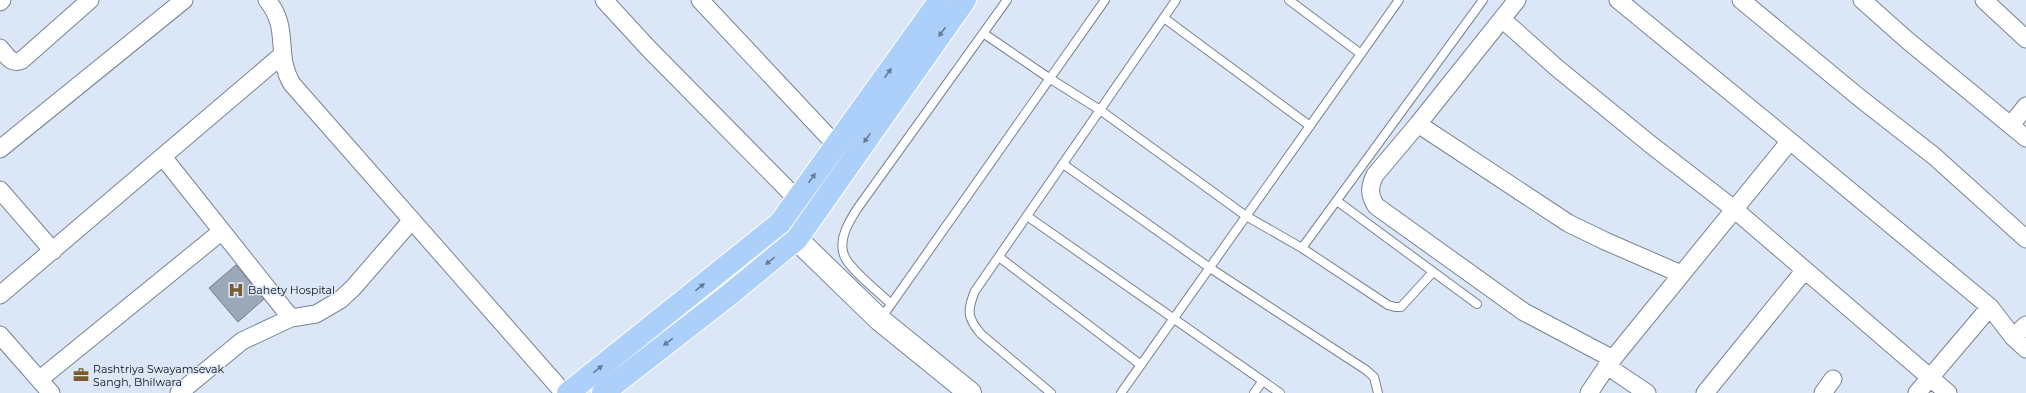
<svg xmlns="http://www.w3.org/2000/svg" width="2026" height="393" viewBox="0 0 2026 393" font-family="Montserrat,sans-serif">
	<rect width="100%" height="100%" fill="#dbe7f6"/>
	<!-- building -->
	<path fill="#9ca8b6" stroke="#717c89" d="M236,265L264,299L238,322L209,288Z"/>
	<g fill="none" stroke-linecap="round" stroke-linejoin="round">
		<defs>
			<path id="lane" d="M1289,0L1361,54
				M1164,18L1310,126
				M983,33L1049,78L1100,110L1246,216L1302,248L1388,305L1395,307H1401L1433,272
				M1063,164L1210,268L1366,370L1374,377L1378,393
				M1337,201L1477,304
				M1027,216L1280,393
				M1302,248L1483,0
				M999,257L1141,365
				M891,304C880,293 848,268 844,255C838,239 849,222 857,209L1007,0
				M880,320L1105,0
				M1051,393L981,334C967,318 967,310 975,291L1176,0
				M1121,393L1399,0
				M1254,393L1263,381"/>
			<path id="street" d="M267,0C291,29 274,54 292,84L564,393
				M604,0L649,49L797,199
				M700,0L836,145
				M1517,0L1418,124L1375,175C1369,187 1369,195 1376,206L1524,312L1613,359
				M1618,0L1790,141
				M1741,0L1861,99L1934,156L2026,239
				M1862,0L1907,40L2026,138
				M1984,0L2026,39
				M0,2L2,0
				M1502,19L1557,68L1650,144L1734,209L1948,393
				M0,48C7,56 11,65 22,60L90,0
				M1418,124L1568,223L1605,241L1681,274
				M2011,125L2026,106
				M0,149L184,0
				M163,157L291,318
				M0,190L53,251
				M0,295L282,55
				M0,335L51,393
				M2013,337L2026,325
				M1607,366L1790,141L1990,307
				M40,379L222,231
				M179,393L242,341L291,318L316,314L340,300L353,288L412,220
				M1589,393L1607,366L1647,393
				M1705,393L1804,271
				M1823,393L1833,379
				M1917,393L1990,307L2013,337L2026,349"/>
			<path id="secondary" d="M780,223L880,320L970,393"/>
			<path id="primary" d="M568,393L780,223L940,0
				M603,393L729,295L797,239L965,0"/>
		</defs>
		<!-- lane casing -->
		<use href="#lane" stroke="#788390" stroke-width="10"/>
		<!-- street casing -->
		<use href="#street" stroke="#788390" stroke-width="19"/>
		<!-- secondary casing -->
		<use href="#secondary" stroke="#788390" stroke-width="24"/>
		<!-- primary casing -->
		<use href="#primary" stroke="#fff" stroke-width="24"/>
		<!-- lane -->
		<use href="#lane" stroke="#fff" stroke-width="8"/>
		<!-- street -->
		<use href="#street" stroke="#fff" stroke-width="17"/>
		<!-- secondary -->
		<use href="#secondary" stroke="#fff" stroke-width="22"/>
		<!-- primary -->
		<use href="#primary" stroke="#add0fb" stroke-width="22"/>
	</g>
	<!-- one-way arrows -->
	<defs><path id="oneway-solid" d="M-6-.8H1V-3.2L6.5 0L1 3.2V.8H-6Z"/></defs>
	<g fill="#667b95">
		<use href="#oneway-solid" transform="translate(942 32) rotate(125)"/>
		<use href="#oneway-solid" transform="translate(888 73) rotate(-54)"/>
		<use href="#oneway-solid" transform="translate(867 138) rotate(125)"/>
		<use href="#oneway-solid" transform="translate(812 178) rotate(-54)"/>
		<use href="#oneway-solid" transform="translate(770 261) rotate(141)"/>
		<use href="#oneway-solid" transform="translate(700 287) rotate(-39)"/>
		<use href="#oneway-solid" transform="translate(668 342) rotate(142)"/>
		<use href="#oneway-solid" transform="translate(598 369) rotate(-39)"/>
	</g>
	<!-- icons -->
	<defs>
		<symbol id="hospital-bare" viewBox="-9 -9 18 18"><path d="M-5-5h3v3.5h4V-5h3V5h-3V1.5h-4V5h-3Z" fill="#795b2f" stroke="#dbe7f6" stroke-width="2.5" paint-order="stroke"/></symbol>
		<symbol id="office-bare" viewBox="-9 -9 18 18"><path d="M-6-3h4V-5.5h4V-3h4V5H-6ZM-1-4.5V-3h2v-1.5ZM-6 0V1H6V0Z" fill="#795b2f" stroke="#dbe7f6" stroke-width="2.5" paint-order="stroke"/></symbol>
	</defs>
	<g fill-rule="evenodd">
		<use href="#hospital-bare" x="225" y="279" width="22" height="22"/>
		<use href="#office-bare" x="70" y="364" width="22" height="22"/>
	</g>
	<g text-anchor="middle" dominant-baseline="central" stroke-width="3" stroke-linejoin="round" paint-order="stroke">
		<!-- poi labels -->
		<g font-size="11" fill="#0f1318" stroke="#dbe7f6" text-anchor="start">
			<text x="248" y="290">Bahety Hospital</text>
			<text x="93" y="369">Rashtriya Swayamsevak<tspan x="93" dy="13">Sangh, Bhilwara</tspan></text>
		</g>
	</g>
</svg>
